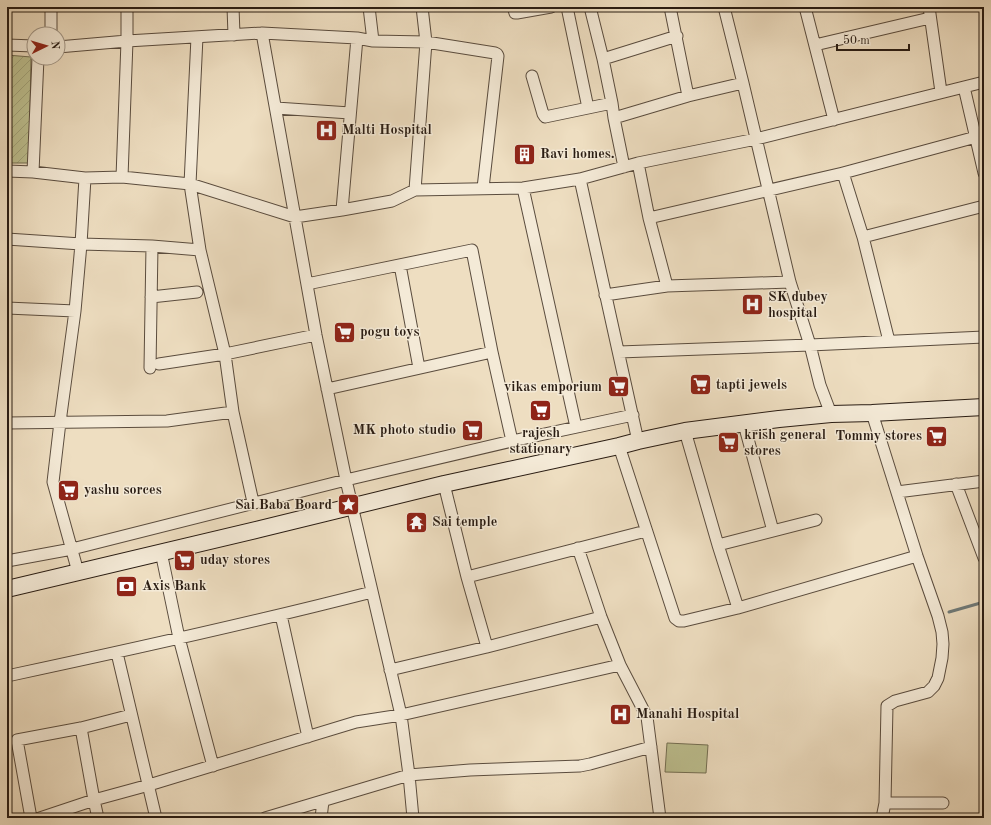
<svg xmlns="http://www.w3.org/2000/svg" width="991" height="825" viewBox="0 0 991 825" font-family="'Old Standard TT',serif">
	<defs>
		<pattern id="garden-furrows" width="10" height="10" patternUnits="userSpaceOnUse"><rect width="10" height="10" fill="#bdc090"/><path d="M-1 1l2-2M0 10L10 0M9 11l2-2" fill="none" stroke="#a2a47b"/></pattern>
	</defs>
	<rect width="100%" height="100%" fill="#eedec1"/>
	<filter id="stains"><feTurbulence type="fractalNoise" baseFrequency=".005" numOctaves="4"/><feColorMatrix values="0 0 0 0 .2 0 0 0 0 .09 0 0 0 0 .02 0 0 0 .5 -.17"/></filter>
	<radialGradient id="worn" r=".72"><stop offset=".6" stop-color="#630" stop-opacity="0"/><stop offset="1" stop-color="#630" stop-opacity=".3"/></radialGradient>
	<!-- garden -->
	<path fill="url(#garden-furrows)" stroke="#736e52" d="M7,55L31,57L29,163H7Z"/>
	<!-- pitch -->
	<path fill="#bdc090" stroke="#736e52" d="M667,743L708,745L706,773L665,772Z"/>
	<g fill="none" stroke-linecap="round" stroke-linejoin="round">
		<!-- stream -->
		<path stroke="#6f7a79" stroke-width="3" d="M949,612L984,602"/>
		<defs>
			<path id="street" d="M51,7V34
				M233,7L234,35
				M369,7L373,41
				M513,7L515,13H517L551,7
				M567,7L588,108
				M590,7L603,59L612,103L614,118L624,167
				M670,7L688,96
				M724,7L743,83L790,282L810,345L820,385L831,414
				M805,7L834,120
				M929,7L941,92
				M262,33L316,335L346,480L401,715L409,775L413,818
				M197,37L190,184L200,250L225,354L233,412L253,502
				M7,45L34,46
				M815,45L930,18
				M58,47L127,41L262,33L357,38L373,41L426,42L495,53L497,54L498,56L483,188
				M603,59L677,36
				M532,76L543,114L545,117L612,103
				M964,87L984,173
				M276,108L350,113
				M614,118L688,96L743,83
				M638,163L649,218L667,286
				M7,171L33,172L85,178L122,177L190,184L295,217L342,210L392,201L415,190L523,188L580,179L638,163L756,139L984,82
				M33,172L38,58
				M843,173L863,237L889,341
				M122,177L127,41V7
				M580,179L638,441
				M523,188L576,427
				M415,190L426,42L422,7
				M342,210L357,38
				M649,218L843,173L976,137
				M863,237L984,206
				M7,239L81,244L152,246L200,250
				M400,265L419,368
				M307,284L472,250L492,352L512,441
				M605,295L667,286L790,282
				M151,297L197,292
				M7,308L75,311
				M619,352L810,345L984,337
				M159,364L225,354L316,335
				M150,368L152,246
				M327,389L492,352
				M872,413L917,556L938,616L942,632L943,644L942,658L938,678L934,686L928,692L895,701L887,706L885,803L882,818
				M7,423L167,421L233,412
				M744,424L773,531
				M685,431L718,545L738,608
				M619,446L675,618L679,621H684L738,608L917,556
				M444,484L467,577L487,647
				M956,484L984,558
				M897,492L984,481
				M718,545L816,520
				M578,548L601,617L620,665L647,717L660,818
				M161,552L179,638L213,766
				M7,561L72,549L346,480L512,441L633,415
				M78,572L53,482L60,422L75,311L81,244L85,178
				M467,577L646,531
				M281,615L308,737
				M117,653L156,818
				M390,670L487,647L601,617
				M7,676C129,650 251,623 372,592
				M81,728L94,800L98,818
				M885,803H943
				M31,818L17,740L81,728L131,715
				M40,818L94,800L149,785L356,722L401,715L620,665
				M265,818L409,775L470,770L580,766L590,764L651,747
				M321,818L323,801"/>
			<path id="secondary" d="M7,589L260,529L444,484L619,446L638,441L685,431L779,419L831,414L872,413L984,407"/>
		</defs>
		<!-- street casing -->
		<use href="#street" stroke="#5a4c3e" stroke-width="13"/>
		<!-- secondary casing -->
		<use href="#secondary" stroke="#291c13" stroke-width="18"/>
		<!-- street -->
		<use href="#street" stroke="#f4ead7" stroke-width="11"/>
		<!-- secondary -->
		<use href="#secondary" stroke="#f4ead7" stroke-width="16"/>
	</g>
	<!-- icons -->
	<defs>
		<symbol id="hospital-square" viewBox="-11 -11 22 22"><rect x="-9" y="-9" width="18" height="18" rx="4" fill="#8f2418" stroke="#f4ead7"/><path d="M-5-5h3v3.5h4V-5h3V5h-3V1.5h-4V5h-3Z" fill="#fff"/></symbol>
		<symbol id="building-square" viewBox="-11 -11 22 22"><rect x="-9" y="-9" width="18" height="18" rx="4" fill="#8f2418" stroke="#f4ead7"/><path d="M-4-6H4V6H1V3H-1V6H-4ZM-2.5-4.3h1.7v1.8h-1.7ZM.8-4.3h1.7v1.8H.8ZM-2.5-1h1.7V.8h-1.7ZM.8-1h1.7V.8H.8Z" fill="#fff"/></symbol>
		<symbol id="supermarket-square" viewBox="-11 -11 22 22"><rect x="-9" y="-9" width="18" height="18" rx="4" fill="#8f2418" stroke="#f4ead7"/><path d="M-6-5.5h2.5l.6 2H6L4.5 2H-2.5L-4.4-4H-6ZM-1.5 3.2a1.3 1.3 0 1 0 .1 0ZM3 3.2a1.3 1.3 0 1 0 .1 0Z" fill="#fff"/></symbol>
		<symbol id="sight-square" viewBox="-11 -11 22 22"><rect x="-9" y="-9" width="18" height="18" rx="4" fill="#8f2418" stroke="#f4ead7"/><path d="M0-6L1.8-2.2L6-1.7L2.9 1.2L3.7 5.4L0 3.3L-3.7 5.4L-2.9 1.2L-6-1.7L-1.8-2.2Z" fill="#fff"/></symbol>
		<symbol id="temple-square" viewBox="-11 -11 22 22"><rect x="-9" y="-9" width="18" height="18" rx="4" fill="#8f2418" stroke="#f4ead7"/><path d="M0-6L5-2H3V0L6.5 2.5H4V6H1.5V3h-3V6H-4V2.5H-6.5L-3 0V-2H-5Z" fill="#fff"/></symbol>
		<symbol id="bank-square" viewBox="-11 -11 22 22"><rect x="-9" y="-9" width="18" height="18" rx="4" fill="#8f2418" stroke="#f4ead7"/><path d="M-6-4H6V4H-6ZM0-2.3a2.3 2.3 0 1 0 0 4.6a2.3 2.3 0 1 0 0-4.6Z" fill="#fff"/></symbol>
	</defs>
	<g fill-rule="evenodd">
		<use href="#hospital-square" x="314" y="118" width="25" height="25"/>
		<use href="#building-square" x="512" y="142" width="25" height="25"/>
		<use href="#hospital-square" x="740" y="292" width="25" height="25"/>
		<use href="#supermarket-square" x="332" y="320" width="25" height="25"/>
		<use href="#supermarket-square" x="688" y="372" width="25" height="25"/>
		<use href="#supermarket-square" x="606" y="374" width="25" height="25"/>
		<use href="#supermarket-square" x="528" y="398" width="25" height="25"/>
		<use href="#supermarket-square" x="460" y="418" width="25" height="25"/>
		<use href="#supermarket-square" x="924" y="424" width="25" height="25"/>
		<use href="#supermarket-square" x="716" y="430" width="25" height="25"/>
		<use href="#supermarket-square" x="56" y="478" width="25" height="25"/>
		<use href="#sight-square" x="336" y="492" width="25" height="25"/>
		<use href="#temple-square" x="404" y="510" width="25" height="25"/>
		<use href="#supermarket-square" x="172" y="548" width="25" height="25"/>
		<use href="#bank-square" x="114" y="574" width="25" height="25"/>
		<use href="#hospital-square" x="608" y="702" width="25" height="25"/>
	</g>
	<g text-anchor="middle" dominant-baseline="central" stroke-width="3" stroke-linejoin="round" paint-order="stroke">
		<!-- poi labels -->
		<g font-size="14" font-weight="bold" fill="#291c13" stroke="#f4ead7" text-anchor="start">
			<text x="342" y="130">Malti Hospital</text>
			<text x="540" y="154">Ravi homes.</text>
			<text x="768" y="297">SK dubey<tspan x="768" dy="16">hospital</tspan></text>
			<text x="360" y="332">pogu toys</text>
			<text x="716" y="385">tapti jewels</text>
			<text x="602" y="387" text-anchor="end">vikas emporium</text>
			<text x="456" y="430" text-anchor="end">MK photo studio</text>
			<text x="541" y="433" text-anchor="middle">rajesh<tspan x="541" dy="16">stationary</tspan></text>
			<text x="744" y="435">krish general<tspan x="744" dy="16">stores</tspan></text>
			<text x="922" y="436" text-anchor="end">Tommy stores</text>
			<text x="84" y="490">yashu sorces</text>
			<text x="332" y="505" text-anchor="end">Sai Baba Board</text>
			<text x="432" y="522">Sai temple</text>
			<text x="200" y="560">uday stores</text>
			<text x="142" y="586">Axis Bank</text>
			<text x="636" y="714">Manahi Hospital</text>
		</g>
	</g>
	<!-- margin -->
	<rect width="991" height="825" fill="none" stroke="#eedec1" stroke-width="24"/>
	<rect x="8" y="8" width="975" height="809" fill="none" stroke="#291c13" stroke-width="2"/>
	<rect x="12" y="12" width="967" height="801" fill="none" stroke="#291c13"/>
	<!-- north arrow -->
	<g transform="translate(46 46) rotate(85)"><circle r="19" fill="#f4ead7" stroke="#a39889"/>
	<path d="M0-3L7 15L0 10L-7 15Z" fill="#8f2418"/>
	<text y="-6" font-size="11" font-weight="bold" text-anchor="middle" fill="#291c13">N</text>
	</g>
	<!-- scale -->
	<path d="M837 44v6h72v-6" fill="none" stroke="#291c13" stroke-width="2"/>
	<text x="843" y="44" font-size="12" fill="#291c13" stroke="#f4ead7" stroke-width="3" paint-order="stroke">50 m</text>
	<rect width="100%" height="100%" filter="url(#stains)"/>
	<rect width="100%" height="100%" fill="url(#worn)"/>
</svg>
